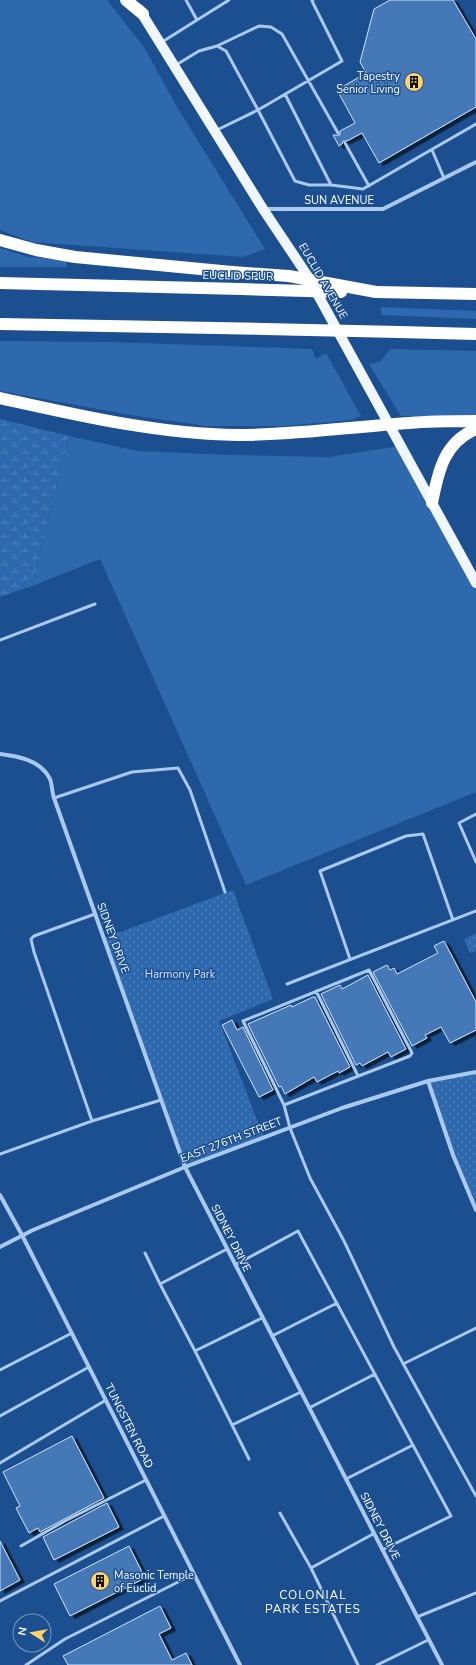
<svg xmlns="http://www.w3.org/2000/svg" width="476" height="1665" viewBox="0 0 476 1665" font-family="'Nunito Sans',sans-serif">
	<defs>
		<pattern id="wetland-marsh" width="20" height="14" patternUnits="userSpaceOnUse"><rect width="20" height="14" fill="#2e69ad"/><path d="M1 5h8M5 5V1M11 12h8M15 12V8" fill="none" stroke="#4d80b9"/></pattern>
		<pattern id="park-dots" width="8" height="8" patternUnits="userSpaceOnUse"><rect width="8" height="8" fill="#2e69ad"/><path d="M2 2h.1M6 6h.1" fill="none" stroke="#4d80b9" stroke-width="1.8" stroke-linecap="round"/></pattern>
		<filter id="shadow"><feDropShadow dx="4.5" dy="2.5" stdDeviation="0" flood-color="#0009"/></filter>
	</defs>
	<rect width="100%" height="100%" fill="#1b4f8f"/>
	<!-- green -->
	<path fill="#2e69ad" d="M0,0H107L144,47L177,107L265,249L243,257L31,242L0,230Z
		M0,248L29,257L66,260L67,267H0Z
		M381,307L476,311V319L381,315Z
		M0,341L108,342L312,349L316,359L326,353L361,416L351,420L283,426H206L130,415L0,391Z
		M390,349L476,351V417L401,416L369,364L381,361Z
		M69,436L138,451L229,455L329,457L400,446L476,583V792L246,885L100,559L32,586Z"/>
	<!-- wetland -->
	<path fill="url(#wetland-marsh)" d="M0,419L69,436L32,586L0,597Z"/>
	<!-- park -->
	<path fill="url(#park-dots)" d="M233,890L273,999L219,1021L264,1138L185,1167L104,938Z
		M476,933V951L470,953L464,940Z
		M476,1072V1204L474,1205L453,1155L428,1081Z"/>
	<!-- building -->
	<path fill="#4478b7" stroke="#cfe3fa" filter="url(#shadow)" d="M390,0H453L476,39V107L379,163L362,133L347,141H343L342,144L339,146L333,135H340V131L355,123L337,90L366,73L360,62L374,9Z
		M444,941L476,1002V1030L450,1043L441,1027L425,1035L427,1038L412,1046L373,972L387,965L390,970L394,968L397,974L438,953L434,946Z
		M368,975L406,1049L391,1057L388,1052L362,1066L360,1063L356,1065L321,994L340,985L342,989Z
		M313,997H315L350,1067L339,1073L338,1071L317,1082L314,1077L285,1094L281,1086L279,1087L248,1024L291,1005L292,1007Z
		M232,1020L237,1030L243,1027L273,1090L259,1097L222,1025Z
		M72,1436L104,1498L40,1532L38,1528L29,1533L16,1508L20,1506L3,1472Z
		M107,1503L119,1527L54,1560L43,1537Z
		M0,1541L20,1580L0,1591Z
		M129,1546L145,1578L70,1616L54,1584Z
		M160,1606L171,1628L159,1634L172,1660L186,1653L192,1665H68L63,1656Z"/>
	<g fill="none" stroke-linecap="round" stroke-linejoin="round">
		<!-- service -->
		<path stroke="#a9c9ee" stroke-width="3" d="M186,0L197,20
			M162,42L229,0
			M217,46L259,26L271,27L282,34L338,133
			M176,65L199,51L217,46L226,51L258,110L342,61L312,1L313,0
			M285,94L331,185
			M217,130L258,110L295,181L309,185H331L363,189L476,124
			M345,143L369,186
			M432,150L444,178
			M0,640L95,604
			M54,798L132,772L178,768L190,790L225,892
			M476,814L459,823L476,862
			M350,959L320,871L406,836L423,834L453,920
			M287,984L476,911
			M316,991L358,1076
			M284,1105L410,1056L412,1053L369,970L243,1021L284,1105L290,1128L310,1178L344,1241L394,1347L476,1496
			M92,1121L161,1100
			M0,1154L92,1121L34,952L31,939L34,936L95,914
			M145,1253L160,1284L227,1249
			M235,1265L298,1231L451,1516L382,1550
			M160,1284L195,1351L262,1318
			M272,1336L337,1303
			M195,1351L249,1459
			M403,1364L476,1328
			M0,1370L72,1333
			M309,1408L375,1374
			M0,1416L89,1367
			M232,1425L301,1392
			M0,1463L106,1400
			M346,1479L413,1445
			M280,1513L311,1568
			M21,1546L65,1521L146,1480
			M0,1601L164,1516
			M417,1617L476,1593
			M26,1665L65,1639L194,1574
			M358,1665L311,1568L373,1534
			M377,1665L428,1640"/>
		<!-- minor -->
		<path stroke="#a9c9ee" stroke-width="4" d="M264,209H383L476,162
			M0,754C17,756 41,760 50,779C52,784 52,792 54,798L185,1167L442,1665
			M428,1081L453,1155L476,1210
			M0,1195L22,1235L240,1665
			M0,1247L33,1230L185,1167L342,1108L428,1081L476,1072"/>
		<!-- primary -->
		<path stroke="#f0f6ff" stroke-width="10" d="M139,9L263,209L307,275L476,583"/>
		<!-- motorway -->
		<path stroke="#fff" stroke-width="12" d="M126,0L143,14
			M0,240L36,250L75,257L232,272
			M0,283L241,289
			M376,292L476,294
			M0,324L264,329
			M399,332L476,334
			M0,398C77,415 157,434 237,435C295,435 352,427 409,423C431,421 454,421 476,421
			M432,503C438,472 444,442 476,429"/>
		<!-- motorway-bridge -->
		<path stroke="#fff" stroke-width="12" d="M232,272L289,276L376,292
			M241,289L341,292
			M264,329L399,332"/>
	</g>
	<!-- icons -->
	<defs>
		<symbol id="building-disc" viewBox="-11 -11 22 22"><circle r="9.5" fill="#ffd166" stroke="#1b4f8f"/><path d="M-4-6H4V6H1V3H-1V6H-4ZM-2.5-4.3h1.7v1.8h-1.7ZM.8-4.3h1.7v1.8H.8ZM-2.5-1h1.7V.8h-1.7ZM.8-1h1.7V.8H.8Z" fill="#111"/></symbol>
	</defs>
	<g fill-rule="evenodd">
		<use href="#building-disc" x="403" y="71" width="22" height="22"/>
		<use href="#building-disc" x="89" y="1570" width="22" height="22"/>
	</g>
	<g text-anchor="middle" dominant-baseline="central" stroke-width="3" stroke-linejoin="round" paint-order="stroke">
		<!-- poi labels -->
		<g font-size="11" fill="#fff" stroke="#1b4f8f" text-anchor="end">
			<text x="400" y="76">Tapestry<tspan x="400" dy="13">Senior Living</tspan></text>
			<text x="114" y="1575" text-anchor="start">Masonic Temple<tspan x="114" dy="13">of Euclid</tspan></text>
		</g>
		<!-- street labels -->
		<g font-size="11" fill="#fff" stroke="#1b4f8f">
			<text x="339" y="200">SUN AVENUE</text>
			<text transform="translate(238 276) rotate(1)">EUCLID SPUR</text>
			<text transform="translate(323 281) rotate(60)">EUCLID AVENUE</text>
			<text transform="translate(113 938) rotate(70)">SIDNEY DRIVE</text>
			<text transform="translate(231 1140) rotate(-21)">EAST 276TH STREET</text>
			<text transform="translate(231 1238) rotate(63)">SIDNEY DRIVE</text>
			<text transform="translate(129 1426) rotate(63)">TUNGSTEN ROAD</text>
			<text transform="translate(380 1526) rotate(63)">SIDNEY DRIVE</text>
		</g>
		<!-- park labels -->
		<g font-size="11" fill="#cfe3fa" stroke="#1b4f8f">
			<text x="180" y="974">Harmony Park</text>
		</g>
		<!-- neighbourhood labels -->
		<g font-size="12" letter-spacing="1" fill="#fff" stroke="#1b4f8f">
			<text x="313" y="1595">COLONIAL<tspan x="313" dy="14">PARK ESTATES</tspan></text>
		</g>
	</g>
	<!-- north arrow -->
	<g transform="translate(32 1633) rotate(281)"><circle r="19" fill="#1b4f8f" stroke="#7695bc"/>
	<path d="M0-3L7 15L0 10L-7 15Z" fill="#ffd166"/>
	<text y="-6" font-size="11" font-weight="bold" text-anchor="middle" fill="#ffffff">N</text>
	</g>
</svg>
